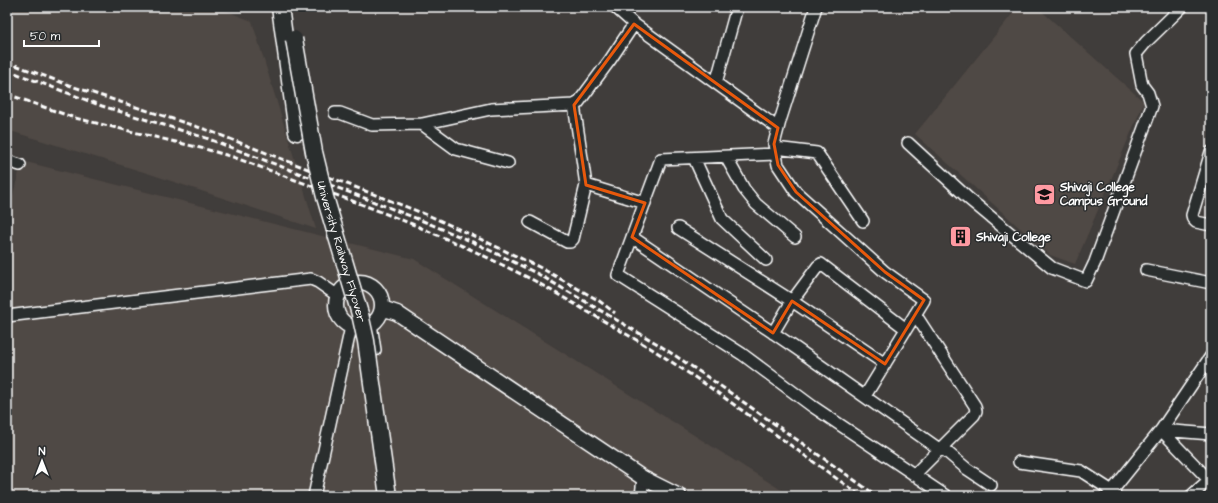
<svg xmlns="http://www.w3.org/2000/svg" width="1218" height="503" viewBox="0 0 1218 503" font-family="'Architects Daughter',sans-serif">
	<rect width="100%" height="100%" fill="#403d3b"/>
	<filter id="ink" filterUnits="userSpaceOnUse"><feTurbulence type="fractalNoise" baseFrequency=".025" numOctaves="2"/><feDisplacementMap in="SourceGraphic" scale="8" xChannelSelector="R" yChannelSelector="G"/><feConvolveMatrix kernelMatrix="1 2 1 2 8 2 1 2 1" color-interpolation-filters="sRGB"/></filter>
	<g filter="url(#ink)">
		<!-- built -->
		<path fill="#4f4844" d="M7,7H216L252,21L316,229L150,174L7,130Z
			M1018,7H1037L1144,102L1075,264L1050,255L915,134Z
			M22,161L414,259L791,496H7V217Z"/>
		<g fill="none" stroke-linecap="round" stroke-linejoin="round">
			<defs>
				<path id="minor" d="M615,7L634,24L778,128
					M816,7L780,121L774,144L778,165L796,192L885,272L924,300L865,396
					M716,83L737,7
					M335,113H340L372,125L422,124L491,109L574,105L578,103L610,60L634,24
					M422,124L456,149L508,163
					M908,143L969,199L1052,268L1086,281L1095,262L1152,106L1148,93L1142,85L1136,54L1146,42L1182,7
					M775,148L817,153L863,221
					M1211,152L1192,215L1193,219L1196,222L1211,225
					M776,154L661,159L618,275L742,354L812,406L946,496
					M726,157L744,189L756,204L795,237
					M694,158L722,219L766,260
					M7,161L20,165
					M586,185L645,203
					M530,222L567,242H570L573,239L586,185L574,105
					M678,228L792,301L885,364
					M632,237L797,349L939,449
					M1146,270L1211,283
					M7,316L311,279L318,282L338,296
					M371,324L375,350
					M773,333L792,301L818,266L821,264L906,329
					M1161,430L1211,482
					M1161,430L1211,434
					M941,447L967,469L991,485
					M1019,462L1081,471L1112,491L1116,496
					M914,475L974,415L976,411L975,406L915,314
					M314,496L351,327
					M641,496L643,478
					M1108,496L1161,430L1211,356
					M1191,496L1209,480"/>
				<path id="tertiary" d="M336 305a23 23 0 1 1 46 0a23 23 0 1 1-46 0Z
					M382,308L397,313L643,478L679,496"/>
				<path id="secondary" d="M280,7L297,132"/>
			</defs>
			<!-- minor casing -->
			<use href="#minor" stroke="#fff" stroke-width="14"/>
			<!-- tertiary casing -->
			<use href="#tertiary" stroke="#fff" stroke-width="17"/>
			<!-- secondary casing -->
			<use href="#secondary" stroke="#fff" stroke-width="19"/>
			<!-- minor -->
			<use href="#minor" stroke="#2a2d2e" stroke-width="11"/>
			<!-- tertiary -->
			<use href="#tertiary" stroke="#2a2d2e" stroke-width="14"/>
			<!-- secondary -->
			<use href="#secondary" stroke="#2a2d2e" stroke-width="16"/>
			<!-- rail -->
			<path stroke="#fff" stroke-width="3" stroke-dasharray="6 3" stroke-linecap="butt" d="M7,62L74,87L207,130L430,216L476,237L541,268L598,300L615,313
				M7,70L102,106L206,138L367,199L423,221L475,243L538,274L656,343L712,380L877,496
				M7,94L75,118L205,149L233,157L366,206L412,224L472,250L535,281L652,349L708,386L861,496"/>
			<defs>
				<g id="secondary-bridge">
					<path id="s1" d="M294,39L314,152L325,197L360,314L366,341L388,496"/>
				</g>
			</defs>
			<!-- secondary-bridge casing -->
			<use href="#secondary-bridge" stroke="#fff" stroke-width="19" stroke-linecap="butt"/>
			<!-- secondary-bridge -->
			<use href="#secondary-bridge" stroke="#2a2d2e" stroke-width="16"/>
		</g>
	</g>
	<!-- marked area -->
	<path fill="none" stroke="#e8590c" stroke-width="3" stroke-linejoin="round" d="M634,24L778,128L774,144L778,165L796,192L885,272L924,300L885,364L792,301L773,333L632,237L645,203L586,185L574,105Z"/>
	<!-- icons -->
	<defs>
		<symbol id="university-square" viewBox="-11 -11 22 22"><rect x="-9" y="-9" width="18" height="18" rx="4" fill="#ff9aa2" stroke="#2a2d2e"/><path d="M0-5L7-2L0 1L-7-2ZM-4 1L0 2.5L4 1V4Q0 6-4 4Z" fill="#111"/></symbol>
		<symbol id="building-square" viewBox="-11 -11 22 22"><rect x="-9" y="-9" width="18" height="18" rx="4" fill="#ff9aa2" stroke="#2a2d2e"/><path d="M-4-6H4V6H1V3H-1V6H-4ZM-2.5-4.3h1.7v1.8h-1.7ZM.8-4.3h1.7v1.8H.8ZM-2.5-1h1.7V.8h-1.7ZM.8-1h1.7V.8H.8Z" fill="#111"/></symbol>
	</defs>
	<g fill-rule="evenodd">
		<use href="#university-square" x="1032" y="182" width="25" height="25"/>
		<use href="#building-square" x="948" y="224" width="25" height="25"/>
	</g>
	<g text-anchor="middle" dominant-baseline="central" stroke-width="3" stroke-linejoin="round" paint-order="stroke">
		<!-- poi labels -->
		<g font-size="12" font-weight="bold" fill="#fff" stroke="#2a2d2e" text-anchor="start">
			<text x="1060" y="187">Shivaji College<tspan x="1060" dy="14">Campus Ground</tspan></text>
			<text x="976" y="237">Shivaji College</text>
		</g>
		<!-- street labels -->
		<g font-size="12" fill="#fff" stroke="#2a2d2e">
			<text stroke="none"><textPath href="#s1" startOffset="218">University Railway Flyover</textPath></text>
		</g>
	</g>
	<!-- margin -->
	<rect width="1218" height="503" fill="none" stroke="#2a2d2e" stroke-width="24"/>
	<rect x="12" y="12" width="1194" height="479" fill="none" stroke="#fff" stroke-width="1.5" filter="url(#ink)"/>
	<!-- north arrow -->
	<g transform="translate(42 461)" stroke="#2a2d2e" stroke-width="3" paint-order="stroke">
	<path d="M0-3L7 15L0 10L-7 15Z" fill="#ffffff"/>
	<text y="-6" font-size="11" font-weight="bold" text-anchor="middle" fill="#ffffff">N</text>
	</g>
	<!-- scale -->
	<path d="M24 40v6h75v-6" fill="none" stroke="#ffffff" stroke-width="2"/>
	<text x="30" y="40" font-size="12" fill="#ffffff" stroke="#2a2d2e" stroke-width="3" paint-order="stroke">50 m</text>
</svg>
